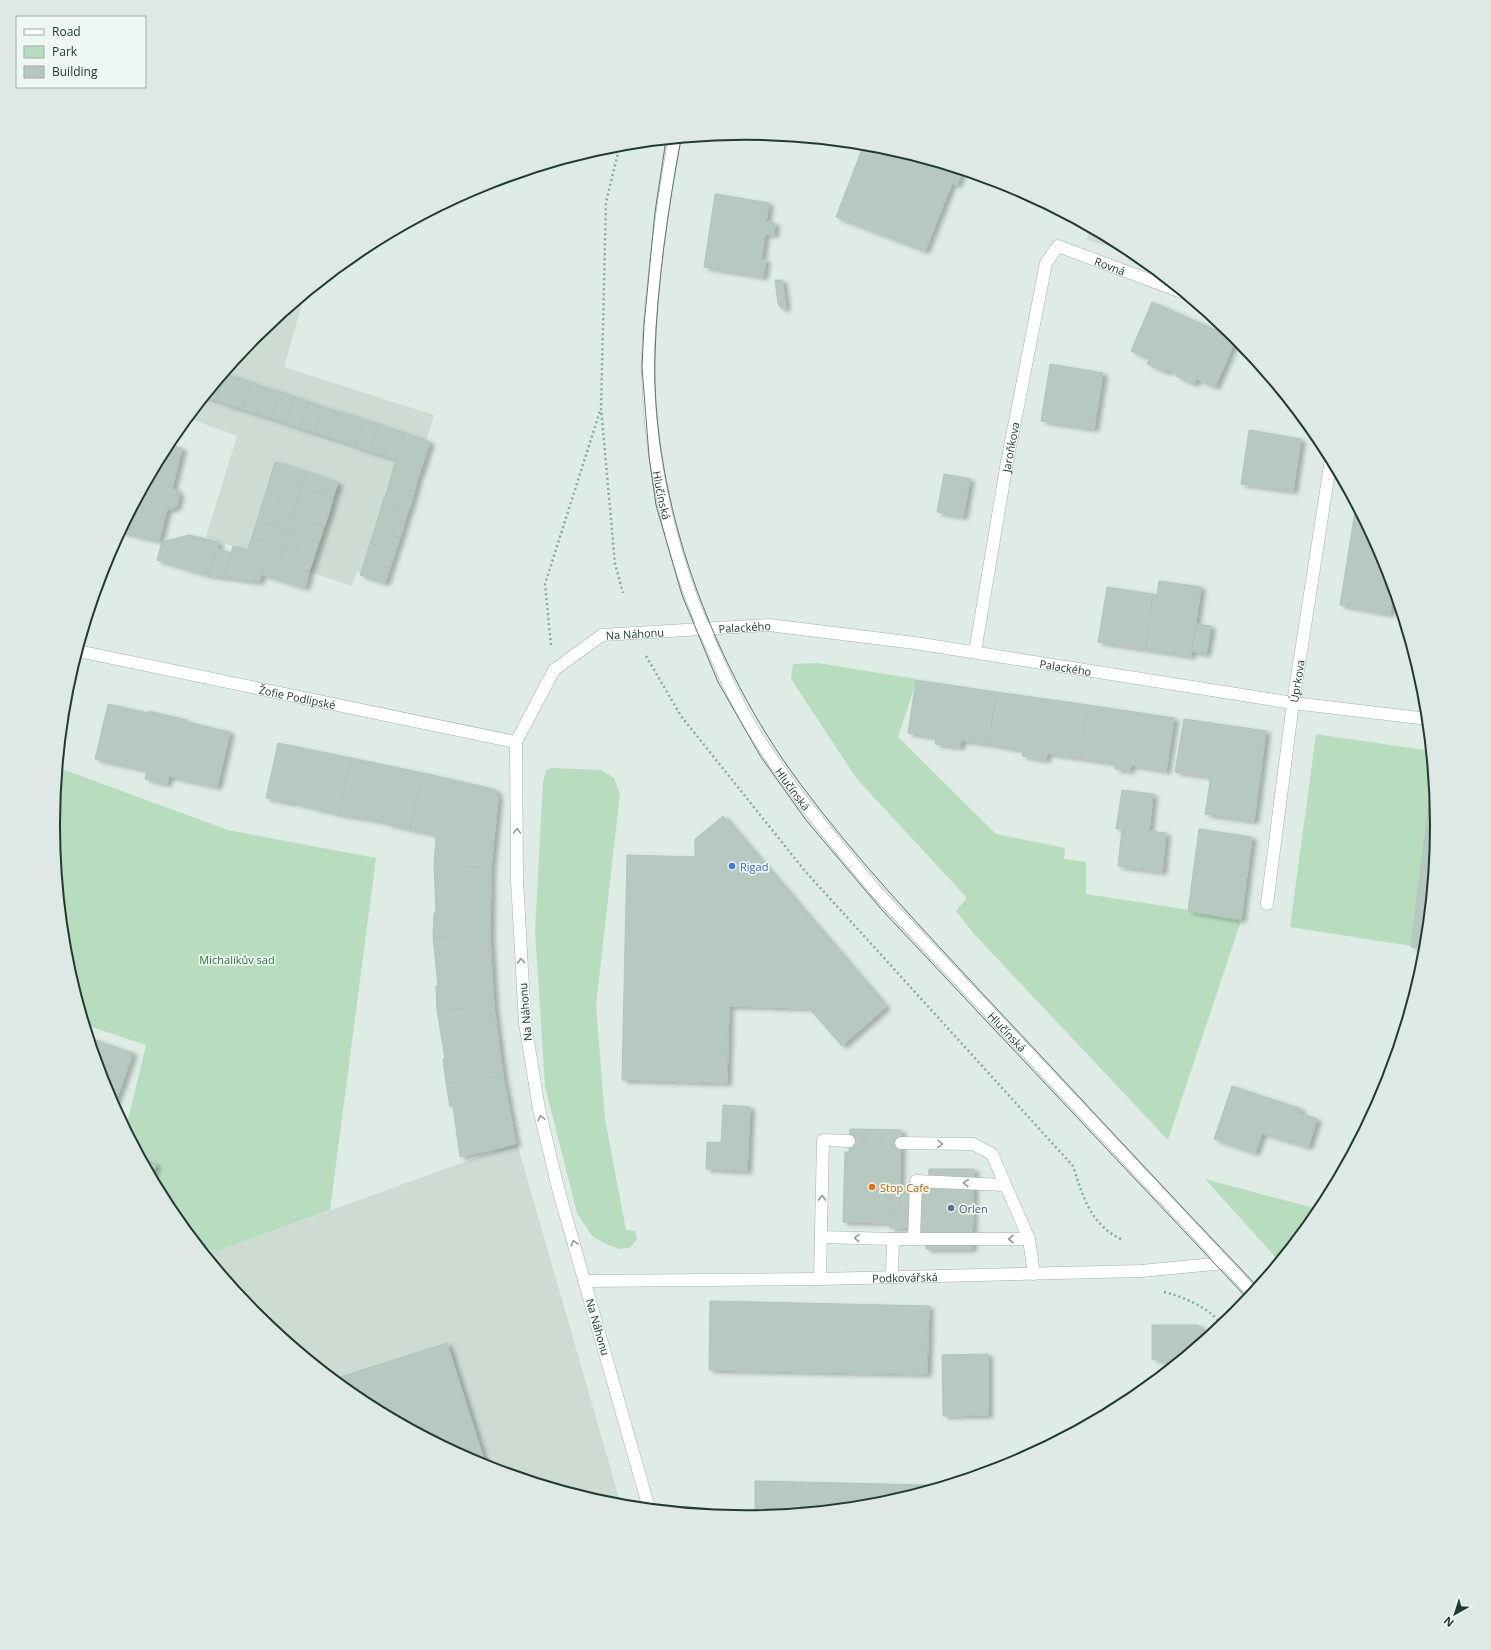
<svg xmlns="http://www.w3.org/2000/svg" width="1491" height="1650" viewBox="0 0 1491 1650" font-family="'Open Sans',sans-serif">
	<defs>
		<filter id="shadow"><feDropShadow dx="4.5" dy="2.5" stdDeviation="2" flood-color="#0004"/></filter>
	</defs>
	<rect width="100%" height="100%" fill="#dfebe5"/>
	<!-- built -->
	<path fill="#cddbd3" d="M1090,228L1130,249L1141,258L1119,249L1087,240Z
		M304,296L284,367L434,415L384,580L357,571L352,586L206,537L237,436L188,418L256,335Z
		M517,1143L621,1505L610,1504L480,1465L361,1401L256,1315L203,1251H218Z"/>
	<!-- green -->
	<path fill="#b7ddbe" d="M818,663L917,679L898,737L996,834L1065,848L1064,859L1086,862V894L1242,918L1168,1140L974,934L956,911L967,898L857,779L791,679L793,664Z
		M1316,734L1431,751L1433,775L1411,946L1290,927Z
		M59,768L228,830L376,858L330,1210L218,1251L203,1250L170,1210L152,1177L156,1164L143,1160L126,1128L146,1045L86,1025L66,960L53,825Z
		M552,768L601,770L614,778L620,794L596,1005L605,1119L626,1230L635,1231L637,1239L630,1248L619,1249L606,1244L592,1236L577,1213L545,1086L535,931L543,782L546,770Z
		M1205,1179L1321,1210L1279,1261Z"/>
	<!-- building -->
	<path fill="#b7c8c0" stroke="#b1c4bb" filter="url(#shadow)" d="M858,144L881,146L962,171L957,185L952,183L925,251L836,217L862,149L857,146Z
		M715,194L769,203L766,222L775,223L774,235L765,234L761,260H766L763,277L704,267Z
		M775,280H782L786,308L782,309L778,304Z
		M1152,302L1236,339L1215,387L1197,379L1194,384L1176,376L1177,373L1167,370L1166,372L1147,364L1150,359L1131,351Z
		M1050,364L1103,373L1094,429L1041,421Z
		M224,374L238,378L229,405L216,400Z
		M224,374L216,400L205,397Z
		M238,378L252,383L243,409L229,405Z
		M252,383L266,388L258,414L243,409Z
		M266,388L280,392L271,418L258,414Z
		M280,392L294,397L286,423L271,418Z
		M294,397L309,402L300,428L286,423Z
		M309,402L322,407L314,432L300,428Z
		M322,407L336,411L328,437L314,432Z
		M336,411L351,415L342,441L328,437Z
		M351,415L364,420L355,446L342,441Z
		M364,420L378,424L369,451L355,446Z
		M378,424L392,429L383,455L369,451Z
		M392,429L404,433L396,460L383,455Z
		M1249,430L1301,439L1293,491L1241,484Z
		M404,433L430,442L417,481L392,473Z
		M167,445L182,448L172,489L177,490L179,495L177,506L172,509H167L159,541L121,532Z
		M275,462L307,472L302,488L270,478Z
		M307,472L338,483L333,498L302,488Z
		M392,473L417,481L413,496L388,488Z
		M944,474L970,479L963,517L937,512Z
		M270,478L302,488L297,503L266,492Z
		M302,488L333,498L329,513L297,503Z
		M388,488L413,496L409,509L383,501Z
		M266,492L297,503L293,517L261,507Z
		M383,501L409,509L404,524L379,515Z
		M297,503L329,513L324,527L293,517Z
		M1356,505L1385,560L1394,588L1390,614L1340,605Z
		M261,507L293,517L288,531L257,521Z
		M379,515L404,524L400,538L375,529Z
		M293,517L324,527L319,542L288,531Z
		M257,521L288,531L283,547L252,537Z
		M375,529L400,538L395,552L370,543Z
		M288,531L319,542L314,557L283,547Z
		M189,535L219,542L208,575L157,560L162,542Z
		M252,537L283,547L279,561L247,551Z
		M370,543L395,552L390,568L365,560Z
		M233,546L266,557L259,582L224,577Z
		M283,547L314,557L309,572L279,561Z
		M216,548L231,553L224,577L208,575Z
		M266,557L309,572L305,588L261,574Z
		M365,560L390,568L385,583L360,575Z
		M1159,581L1201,587L1191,656L1145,649L1153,594L1157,595Z
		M1107,587L1153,594L1145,649L1098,642Z
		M1195,624L1211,626L1206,654L1192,651Z
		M916,680L996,692L989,744L961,740L960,747L935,744L936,737L908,733Z
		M996,692L1088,705L1080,758L1047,753L1046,760L1022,756L1023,750L989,744Z
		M108,704L148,713L149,711L187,720V722L230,732L217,787L169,776L167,784L145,779L147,770L95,759Z
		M1088,705L1174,718L1166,771L1131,765L1130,771L1115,769V763L1080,758Z
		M1184,719L1266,731L1254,821L1205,814L1210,782L1207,776L1175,772Z
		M278,743L351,758L339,814L291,802V803L266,798Z
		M351,758L423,773L410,829L387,824V822L339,814Z
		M1433,772L1438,825L1426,949L1411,947Z
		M423,773L493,789L497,792L498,799L491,868L434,864L436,838L433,834L410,829Z
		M1122,790L1153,794L1149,831L1166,833L1162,872L1118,866L1122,829H1116Z
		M723,816L886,1007L842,1046L809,1008L729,1006L727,1083L622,1080L627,855L695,857V839Z
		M1199,829L1252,837L1241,920L1188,911Z
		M434,864L491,868L490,938L433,937L434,913H436Z
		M433,937L490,938L494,1007L437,1010L436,986H438Z
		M494,1007L503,1076L446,1083L443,1059H445L437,1010Z
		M90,1038L133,1053L114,1106L106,1090Z
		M503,1076L516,1144L460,1157L453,1106L450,1107L446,1083Z
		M1232,1086L1301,1109L1299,1113L1317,1119L1308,1147L1262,1133L1255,1153L1214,1139Z
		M723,1105L750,1107L747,1171L706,1169L707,1142L721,1143Z
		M850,1129L901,1130L899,1223L843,1222L845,1152H849Z
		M143,1160L156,1164L152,1177Z
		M929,1169H974L972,1249H926V1229L890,1228L891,1186H928Z
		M710,1301L929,1306L927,1374L709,1370Z
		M1152,1325H1198L1209,1336L1172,1367L1166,1361L1152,1359Z
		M447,1343L486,1466L361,1401L334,1379Z
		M988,1354V1415L943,1416L942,1355Z
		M755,1481L925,1485V1491L880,1504L755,1516Z"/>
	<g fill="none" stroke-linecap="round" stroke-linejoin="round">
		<!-- minor-tunnel -->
		<path stroke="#b9c8c1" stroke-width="12" stroke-dasharray="12 6" stroke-linecap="butt" d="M849,1141L901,1143"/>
		<defs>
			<g id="minor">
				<path id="s1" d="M675,139C667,174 663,209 658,244C653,289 647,334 648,378C651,474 675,568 715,654C728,684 742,714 760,741C794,794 835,842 875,890L1253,1293"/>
				<path id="s2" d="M78,651L516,742"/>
				<path id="s3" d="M975,652L1007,462L1046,263L1058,246L1184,293"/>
				<path id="s4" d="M1267,904L1293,703L1331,459"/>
				<path d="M901,1143L973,1144L992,1154L1029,1239"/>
				<path d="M821,1237L893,1239"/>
				<path d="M914,1239L916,1181L1005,1185"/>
				<path d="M892,1277L893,1239H1029L1034,1274"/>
				<path d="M820,1279L823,1140L849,1141"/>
				<path id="s5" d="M584,1281L820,1279L1141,1271L1225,1263"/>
				<path id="s6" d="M649,1508L559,1192L539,1109L525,1023L517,880L516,742L554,670L602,635L769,625L915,643L1293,703L1428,719"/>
			</g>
		</defs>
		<!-- minor casing -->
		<use href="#minor" stroke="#a2b3ac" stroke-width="13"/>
		<!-- path -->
		<path stroke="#7eaf9c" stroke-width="2.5" stroke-dasharray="2 3" stroke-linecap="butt" d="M620,145L606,202L601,408L615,564L623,593
			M551,645L545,584L600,411
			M646,656L681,716L805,871L1073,1166C1083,1197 1091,1226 1123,1240
			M1164,1292C1187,1298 1207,1307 1223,1325"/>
		<!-- minor -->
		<use href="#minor" stroke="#fff" stroke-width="12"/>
		<!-- tram -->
		<path stroke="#5a776d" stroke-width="1" d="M681,139C668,210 657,283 655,356C651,500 713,667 799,782C854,857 919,925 982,993C1074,1091 1165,1190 1258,1287
			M666,140L655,212L644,325L642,367L649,456L656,505L682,595L718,682L761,757L806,820L882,910L1248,1299"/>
	</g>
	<!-- one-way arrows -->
	<defs><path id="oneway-chevron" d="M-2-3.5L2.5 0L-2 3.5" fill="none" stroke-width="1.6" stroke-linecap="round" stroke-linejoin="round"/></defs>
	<g stroke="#909d98">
		<use href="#oneway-chevron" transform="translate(517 831) rotate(-90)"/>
		<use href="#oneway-chevron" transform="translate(521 961) rotate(-93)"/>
		<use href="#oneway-chevron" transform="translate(541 1118) rotate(-104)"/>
		<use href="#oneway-chevron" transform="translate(940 1144) rotate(1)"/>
		<use href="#oneway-chevron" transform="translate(966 1183) rotate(-178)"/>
		<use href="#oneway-chevron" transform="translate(822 1198) rotate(-89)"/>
		<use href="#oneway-chevron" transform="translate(857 1238) rotate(-178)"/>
		<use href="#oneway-chevron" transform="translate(1011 1239) rotate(180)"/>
		<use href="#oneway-chevron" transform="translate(574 1243) rotate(-106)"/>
	</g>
	<!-- markers -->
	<circle fill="#3f7fe0" stroke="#eff7f3" stroke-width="1.5" cx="732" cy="866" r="4"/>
	<circle fill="#e8710a" stroke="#eff7f3" stroke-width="1.5" cx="872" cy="1187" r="4"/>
	<circle fill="#5c6f8a" stroke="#eff7f3" stroke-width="1.5" cx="951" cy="1208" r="4"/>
	<g text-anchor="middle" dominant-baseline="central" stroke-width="3.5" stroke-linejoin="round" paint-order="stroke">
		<!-- street labels -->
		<g font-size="11" fill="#203b32" stroke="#eff7f3">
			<text stroke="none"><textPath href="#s3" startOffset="472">Rovná</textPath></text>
			<text stroke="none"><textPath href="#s3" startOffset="208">Jaroňkova</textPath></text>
			<text stroke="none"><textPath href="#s1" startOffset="359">Hlučínská</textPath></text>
			<text stroke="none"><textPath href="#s6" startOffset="1066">Palackého</textPath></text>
			<text stroke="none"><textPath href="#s6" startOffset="956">Na Náhonu</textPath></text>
			<text stroke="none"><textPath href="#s6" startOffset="1390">Palackého</textPath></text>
			<text stroke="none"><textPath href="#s4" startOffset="225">Úprkova</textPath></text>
			<text stroke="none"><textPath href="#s2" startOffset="224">Žofie Podlipské</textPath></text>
			<text stroke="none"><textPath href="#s1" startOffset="683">Hlučínská</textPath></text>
			<text transform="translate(525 1012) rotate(-95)">Na Náhonu</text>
			<text stroke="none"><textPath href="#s1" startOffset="1007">Hlučínská</textPath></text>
			<text stroke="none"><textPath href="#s5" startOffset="321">Podkovářská</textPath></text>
			<text transform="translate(598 1327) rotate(74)">Na Náhonu</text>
		</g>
		<!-- shop labels -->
		<g font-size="11" fill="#366cbe" stroke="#eff7f3" text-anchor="start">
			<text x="740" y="866">Rigad</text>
		</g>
		<!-- park labels -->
		<g font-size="11" fill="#297340" stroke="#eff7f3">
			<text x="237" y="959">Michalíkův sad</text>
		</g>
		<!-- food labels -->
		<g font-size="11" fill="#c56008" stroke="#eff7f3" text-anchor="start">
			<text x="880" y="1187">Stop Cafe</text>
		</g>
		<!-- service labels -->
		<g font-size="11" fill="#4e5e75" stroke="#eff7f3" text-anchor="start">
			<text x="959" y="1208">Orlen</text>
		</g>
	</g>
	<!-- crop -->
	<path d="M0 0H1491V1650H0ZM60 825a685 685 0 1 1 1370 0a685 685 0 1 1-1370 0Z" fill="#dee8e4" fill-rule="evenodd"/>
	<path fill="none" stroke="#203b32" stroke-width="2" d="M60 825a685 685 0 1 1 1370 0a685 685 0 1 1-1370 0Z"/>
	<!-- legend -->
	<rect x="16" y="16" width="130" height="72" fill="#eff7f3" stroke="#9caca6"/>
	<rect x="24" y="29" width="20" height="6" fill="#ffffff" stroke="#9caca6"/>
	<text x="52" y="36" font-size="12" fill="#203b32">Road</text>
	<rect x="24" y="46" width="20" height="12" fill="#b7ddbe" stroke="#9caca6"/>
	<text x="52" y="56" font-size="12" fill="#203b32">Park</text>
	<rect x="24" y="66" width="20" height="12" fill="#b7c8c0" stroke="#9caca6"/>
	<text x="52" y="76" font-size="12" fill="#203b32">Building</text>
	<!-- north arrow -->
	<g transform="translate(1455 1614) rotate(219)" stroke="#eff7f3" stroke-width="3" paint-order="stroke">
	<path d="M0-3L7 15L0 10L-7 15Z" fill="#203b32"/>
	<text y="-6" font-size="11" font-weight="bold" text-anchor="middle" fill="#203b32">N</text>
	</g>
</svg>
